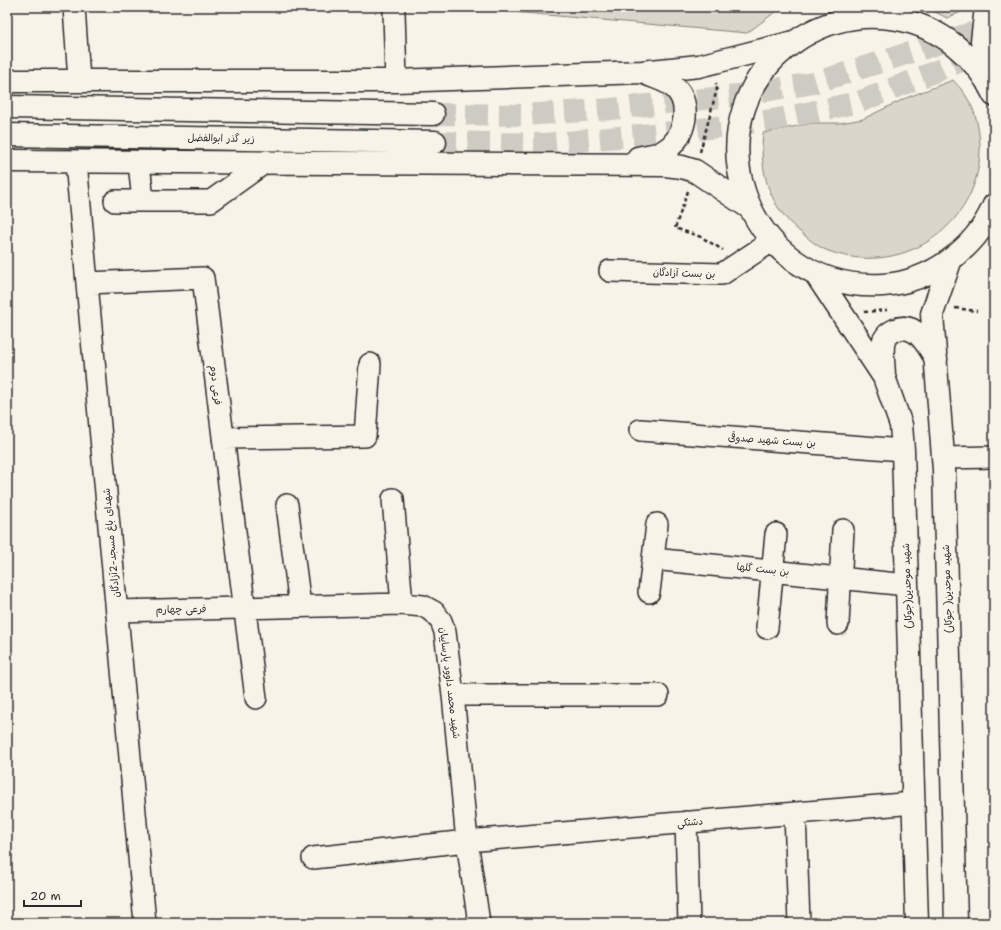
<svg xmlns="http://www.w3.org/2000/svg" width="1001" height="930" viewBox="0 0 1001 930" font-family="'Shantell Sans','Playpen Sans Arabic',sans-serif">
	<rect width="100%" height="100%" fill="#f7f3e8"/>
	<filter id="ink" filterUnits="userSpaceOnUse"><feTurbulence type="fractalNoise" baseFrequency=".025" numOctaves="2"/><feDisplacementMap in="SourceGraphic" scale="8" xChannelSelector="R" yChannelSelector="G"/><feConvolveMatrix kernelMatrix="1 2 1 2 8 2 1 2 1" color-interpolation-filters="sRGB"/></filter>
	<g filter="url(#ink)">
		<!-- green -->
		<path fill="#dad6cc" stroke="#82807c" d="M457,7H782L747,33Z
			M925,7H973L947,18Z
			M953,80C957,85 963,90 966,96C977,112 980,133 980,151C978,229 898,279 826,250C816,246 807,237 799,231C769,206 759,171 763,133L813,123H840L863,119L906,98Z"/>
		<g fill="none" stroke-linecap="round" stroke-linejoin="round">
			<!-- primary-tunnel -->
			<path stroke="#cecbc2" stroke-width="22" stroke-dasharray="22 11" stroke-linecap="butt" d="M433,114L525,115L611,109L731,96L814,83L994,26
				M435,142L544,144L684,131L773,120L859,102L984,52"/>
			<defs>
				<path id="minor" d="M74,7L79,80
					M394,12L396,81
					M76,162L145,923
					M139,163L143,201
					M115,201H211L267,161
					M610,271L722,274L772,241
					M87,283L203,278L256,698
					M640,430L903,450
					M223,438L365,436L370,364
					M943,458L994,457
					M393,499L402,604
					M287,505L300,606
					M657,524L653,559L907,585
					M649,592L653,559
					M117,611L402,604L423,606L434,612L441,621L445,632L453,695L467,841L479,923
					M838,624L843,530
					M767,628L776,534
					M453,695H658
					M795,813L799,923
					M686,822L689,923
					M313,858L467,841L914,803"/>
				<path id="secondary" d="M986,7L982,41L992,82
					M994,95C976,56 940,27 897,19C864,13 831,19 802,37C682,111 741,293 883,285C930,282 976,249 994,205
					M951,259L932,314L944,470L956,923
					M815,273L884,377L901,425L903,450L917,923
					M884,377C884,366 881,350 884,340C887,334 890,332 895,330C915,321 928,345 936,359"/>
				<path id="primary" d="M7,81H396L642,72L699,66L794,42
					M7,107L433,114
					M7,135L435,142
					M638,158C646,156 657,155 664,151C685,139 693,104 674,87C666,80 652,77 643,72
					M7,161C226,164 446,162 665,165L682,167L695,171L750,208"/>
			</defs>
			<!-- minor casing -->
			<use href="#minor" stroke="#2b2b2b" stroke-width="24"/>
			<!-- secondary casing -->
			<use href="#secondary" stroke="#2b2b2b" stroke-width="25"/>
			<!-- primary casing -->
			<use href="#primary" stroke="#2b2b2b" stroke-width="25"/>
			<!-- path -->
			<path stroke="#2b2b2b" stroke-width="2.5" stroke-dasharray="4 3" stroke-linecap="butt" d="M700,152L717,89L716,83
				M688,191L675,228L701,237L723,250
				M955,308L977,311
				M864,312L887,310"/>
			<!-- minor -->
			<use href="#minor" stroke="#f7f3e8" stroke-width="21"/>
			<!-- secondary -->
			<use href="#secondary" stroke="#f7f3e8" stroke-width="22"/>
			<!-- primary -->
			<use href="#primary" stroke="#f7f3e8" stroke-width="22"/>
		</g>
	</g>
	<g text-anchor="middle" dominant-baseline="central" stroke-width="4" stroke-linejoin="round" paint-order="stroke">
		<!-- street labels -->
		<g font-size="10" fill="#2b2b2b" stroke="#f7f3e8">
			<text transform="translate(221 138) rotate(1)">زیر گذر ابوالفضل</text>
			<text transform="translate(684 273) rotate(2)">بن بست آزادگان</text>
			<text transform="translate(216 385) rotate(83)">فرعی دوم</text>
			<text transform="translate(772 440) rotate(4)">بن بست شهید صدوقی</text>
			<text transform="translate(111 543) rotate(-95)">شهدای‌ باغ مسجد-2آزادگان</text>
			<text transform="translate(763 569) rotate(6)">بن بست گلها</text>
			<text transform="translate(907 586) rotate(-92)">شهید موحدین(جوکار)</text>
			<text transform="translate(947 589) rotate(-92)">شهید موحدین( جوکار)</text>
			<text transform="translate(181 609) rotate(-1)">فرعی چهارم</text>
			<text transform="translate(450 683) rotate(83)">شهید محمد داوود پارساییان</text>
			<text transform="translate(690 822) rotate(-5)">دشتکی</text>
		</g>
	</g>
	<!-- margin -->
	<rect width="1001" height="930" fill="none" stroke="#f7f3e8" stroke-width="24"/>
	<rect x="12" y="12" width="977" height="906" fill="none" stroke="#2b2b2b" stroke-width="1.5" filter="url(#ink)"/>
	<!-- scale -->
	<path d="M24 900v6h57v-6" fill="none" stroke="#2b2b2b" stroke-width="2"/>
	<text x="30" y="900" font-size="12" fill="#2b2b2b" stroke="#f7f3e8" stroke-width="3" paint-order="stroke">20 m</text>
</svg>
